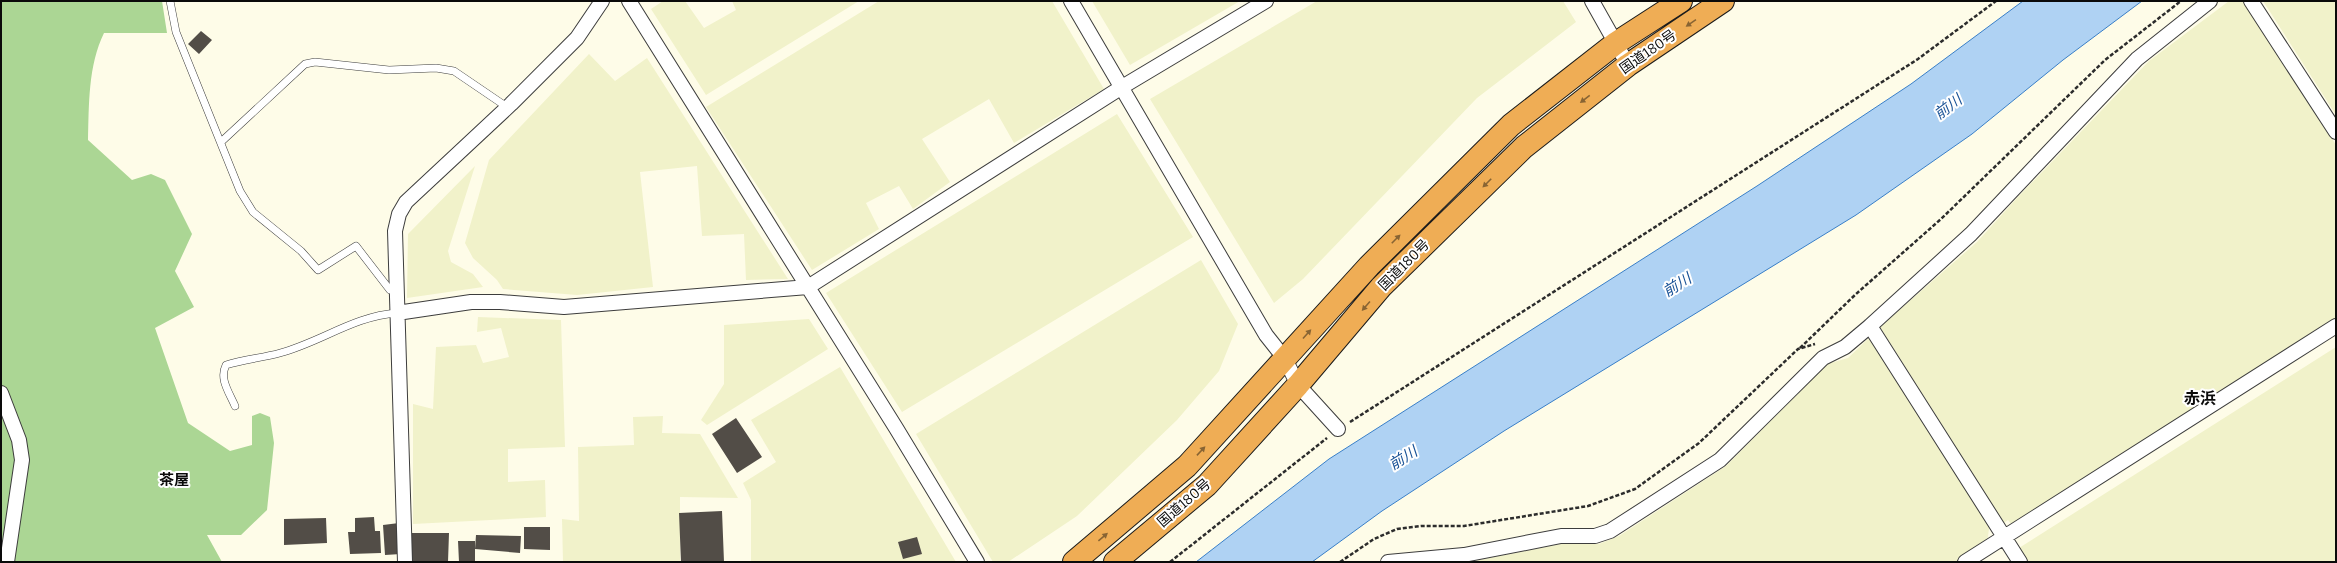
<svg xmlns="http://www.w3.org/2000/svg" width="2337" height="563" viewBox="0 0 2337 563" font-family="Bitter,'Noto Sans JP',serif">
	<rect width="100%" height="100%" fill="#fefce8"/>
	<!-- farmland -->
	<path fill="#f1f2ca" d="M663,1H685L704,28L736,10L732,1H859L706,95L651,9Z
		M879,1H1052L1104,89L1014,143L989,99L922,139L950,182L913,209L899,186L866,203L879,229L812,270L706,107Z
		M1092,1H1240L1130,65Z
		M1317,1H1563L1576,22L1477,98L1303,279L1274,303L1150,99Z
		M2229,1H2245L2336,145V320L2012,525L2008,520L2004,523L1880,327L1977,242L2017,198L2149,61Z
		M2263,1H2336V115Z
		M589,54L615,81L647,58L788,279L746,280L744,234L702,236L697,166L640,172L653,287L577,295L503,289L497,280L473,258L465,243L489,160Z
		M1117,114L1193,237L902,412L826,293Z
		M475,166L448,251L451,262L473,274L483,287L407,298L408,234Z
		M1201,260L1238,324L1219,371L1177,420L1077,516L1008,562H993L916,434Z
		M478,317L561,320L565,447L508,449V482L545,480L546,517L413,524V404L433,409L436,347L476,345L483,363L509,357L501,328L477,332Z
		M809,319L828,349L707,425L701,420L724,384V325Z
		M1870,337L1990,522L1987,543L1957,562H1469L1561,544H1599L1619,536L1726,466L1827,364L1848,358Z
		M2336,347V562H2028L2019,548Z
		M840,367L956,562H751V500L743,483L776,462L751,420Z
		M663,416L662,433L700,434L738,498L680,497V562H563L562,519L579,521L578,447L634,445L633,417Z"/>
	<!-- forest -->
	<path fill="#abd694" d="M1,1H162L167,33H104C88,66 89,104 88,140L132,180L151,174L165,180L192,234L175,271L194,307L155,328L188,423L230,451L252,445V416L260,413L270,417L274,443L267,510L241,535H207L222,562H1Z"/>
	<!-- water -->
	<path fill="#afd2f3" stroke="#397fc8" d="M2023,1H2142L2063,60L1972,134L1856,215L1504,431L1382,511L1312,562H1196L1329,459L1757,186L1911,84Z"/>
	<!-- building -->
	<path fill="#524d47" d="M201,31L212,40L199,54L188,44Z
		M736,418L762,457L737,473L712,434Z
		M722,511L724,562H681L679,513Z
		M374,517L375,531H380L381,553L350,554L348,532H355V518Z
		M326,518L327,543L284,545V519Z
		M399,523L401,554L385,555L383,525Z
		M524,527H550V550L524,549Z
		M412,533H449L448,562H412Z
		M476,535L521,536L520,553L475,549Z
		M917,537L922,554L903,559L898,542Z
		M458,541H475V562H459Z"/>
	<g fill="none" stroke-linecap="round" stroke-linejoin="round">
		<defs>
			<path id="lane" d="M170,1L176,32L240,191L253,212L301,251L318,270L356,246L390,290L397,292
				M221,142L305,64L315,62L389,70L436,68L454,71L507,107
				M235,406C229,392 219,379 226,365C244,359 262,358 280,353C321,342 354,316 397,313"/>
			<path id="street" d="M629,1L896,428L977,562
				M1071,1L1266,335L1285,359L1298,385L1338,429
				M1592,1L1628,65
				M2251,1L2336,132
				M397,313L471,302H500L564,307L808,287L1122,87L1266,1
				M1870,326L2020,562
				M1,393L19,440L22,460L7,562
				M405,562L395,231L399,214L406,202L511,104L577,38L602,1
				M1388,562L1464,555L1561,536H1595L1610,531L1720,460L1823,358L1845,347L1870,326L1971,234L2137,59L2210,1
				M1965,562L2336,326"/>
			<path id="highway" d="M1074,562L1187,466L1369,266L1511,125L1616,43L1681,1
				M1115,562L1207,485L1298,385L1381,287L1524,147L1628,65L1723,1"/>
		</defs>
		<!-- lane casing -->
		<use href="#lane" stroke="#3d3d3d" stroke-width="8"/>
		<!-- street casing -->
		<use href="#street" stroke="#3d3d3d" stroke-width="16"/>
		<!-- highway casing -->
		<use href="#highway" stroke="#1b1b1b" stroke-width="24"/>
		<!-- path -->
		<path stroke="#2c2c2c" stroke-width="2.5" stroke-dasharray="4 2" stroke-linecap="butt" d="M1800,348L1856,294L1941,219L2105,60L2181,1
			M1350,422L1918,59L1996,1
			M1170,562L1327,438
			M1340,562L1374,539L1397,529L1421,526H1464L1588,506L1635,489L1699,443L1798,349L1815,344"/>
		<!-- lane -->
		<use href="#lane" stroke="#fff" stroke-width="7"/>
		<!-- street -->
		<use href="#street" stroke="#fff" stroke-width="14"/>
		<!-- highway -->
		<use href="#highway" stroke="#efad55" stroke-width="22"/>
	</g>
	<!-- one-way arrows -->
	<defs><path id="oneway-solid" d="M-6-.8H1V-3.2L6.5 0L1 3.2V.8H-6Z"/></defs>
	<g fill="#886433">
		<use href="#oneway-solid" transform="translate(1691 23) rotate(146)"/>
		<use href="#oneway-solid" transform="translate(1585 99) rotate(142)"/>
		<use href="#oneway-solid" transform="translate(1487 183) rotate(135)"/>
		<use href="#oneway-solid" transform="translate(1396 239) rotate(-45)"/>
		<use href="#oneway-solid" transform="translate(1366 306) rotate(131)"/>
		<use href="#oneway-solid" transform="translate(1307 334) rotate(-48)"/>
		<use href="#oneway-solid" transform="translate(1201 451) rotate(-47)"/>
		<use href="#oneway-solid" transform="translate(1103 537) rotate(-40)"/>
	</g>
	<g text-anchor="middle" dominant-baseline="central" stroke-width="4" stroke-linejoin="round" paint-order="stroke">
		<!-- street labels -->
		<g font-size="14" fill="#0a0a0a" stroke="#fff">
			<text transform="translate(1648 52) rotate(-35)">国道180号</text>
			<text transform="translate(1404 265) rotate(-45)">国道180号</text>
			<text transform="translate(1184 503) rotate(-41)">国道180号</text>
		</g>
		<!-- water labels -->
		<g font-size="15" font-style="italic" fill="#195296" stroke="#fff">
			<text transform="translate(1948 107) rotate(-37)">前川</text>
			<text transform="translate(1677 285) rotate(-32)">前川</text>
			<text transform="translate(1403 458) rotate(-32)">前川</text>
		</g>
		<!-- neighbourhood labels -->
		<g font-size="15" font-weight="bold" fill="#0a0a0a" stroke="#fff">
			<text x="174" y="480">茶屋</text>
		</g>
		<!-- quarter labels -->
		<g font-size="16" font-weight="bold" fill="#0a0a0a" stroke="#fff">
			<text x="2200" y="398">赤浜</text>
		</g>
	</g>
	<!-- border -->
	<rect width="2337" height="563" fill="none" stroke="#0a0a0a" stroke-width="4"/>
</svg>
